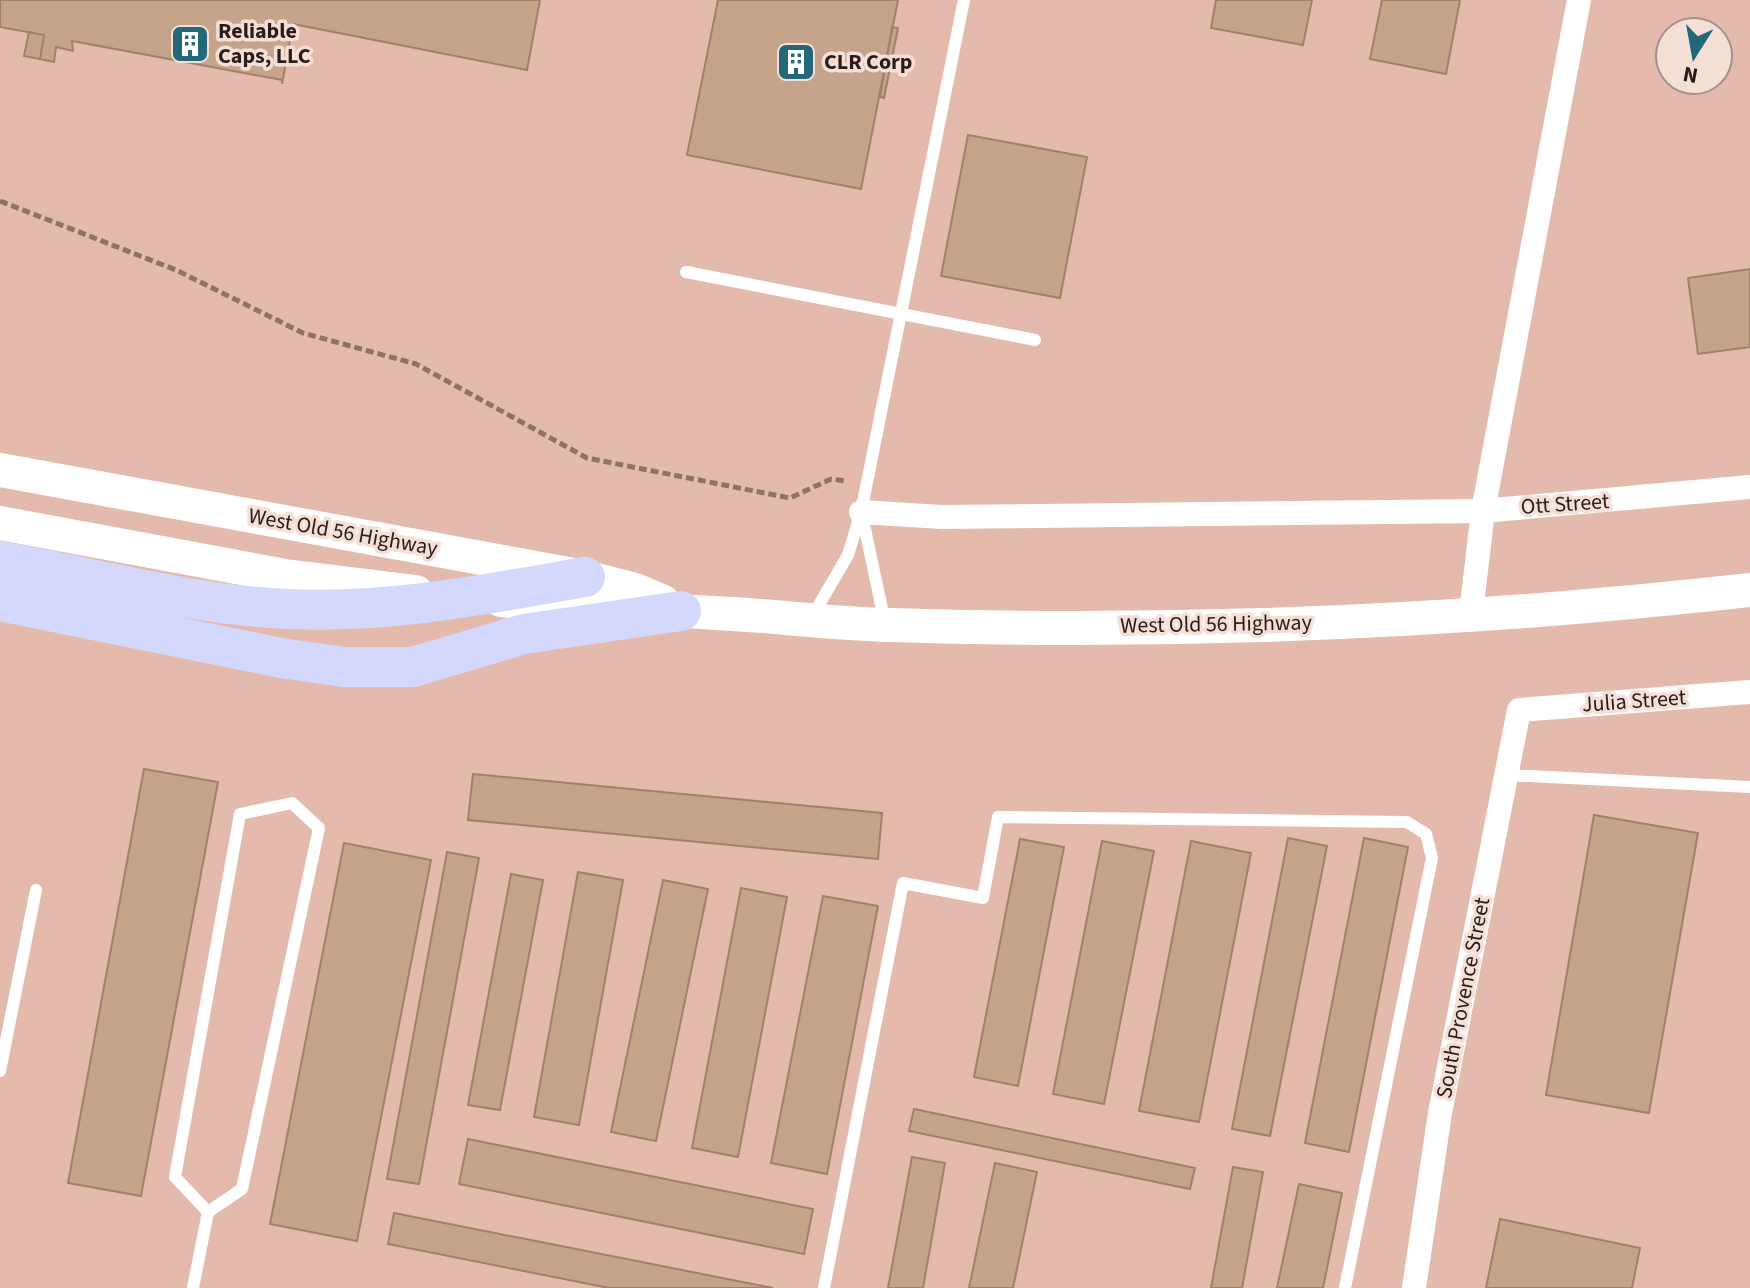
<svg xmlns="http://www.w3.org/2000/svg" width="1750" height="1288" viewBox="0 0 1750 1288" font-family="'Source Sans 3',sans-serif">
	<rect width="100%" height="100%" fill="#e3baac"/>
	<!-- building -->
	<path fill="#c5a48b" stroke="#a18269" stroke-width="2" d="M0,0H540L527,70L293,24L282,84V80L72,41L73,51L56,47L54,62L40,59L44,35L0,27Z
		M718,0H898L861,189L687,155Z
		M1216,0H1312L1303,45L1211,28Z
		M1382,0H1460L1446,74L1370,59Z
		M892,27L898,28L884,98L880,97Z
		M29,32L44,35L40,59L24,56Z
		M968,135L1087,157L1060,298L941,276Z
		M1750,269V347L1698,354L1688,278Z
		M144,769L218,782L141,1196L68,1183Z
		M473,774L882,813L878,859L468,820Z
		M1594,815L1698,833L1649,1113L1546,1095Z
		M1288,838L1327,846L1270,1136L1232,1129Z
		M1364,838L1408,847L1349,1152L1305,1143Z
		M1020,839L1064,847L1018,1086L974,1077Z
		M1102,841L1154,851L1104,1104L1053,1094Z
		M1191,841L1251,853L1199,1122L1139,1111Z
		M344,843L431,860L357,1241L270,1224Z
		M447,852L479,858L419,1184L387,1179Z
		M578,872L623,880L579,1125L534,1117Z
		M511,874L543,880L500,1110L468,1105Z
		M663,880L708,889L656,1141L611,1132Z
		M741,888L787,897L738,1157L692,1148Z
		M823,896L878,906L827,1174L771,1163Z
		M914,1109L1195,1168L1190,1189L909,1131Z
		M468,1139L813,1209L804,1254L459,1184Z
		M912,1157L945,1163L923,1288H888Z
		M995,1163L1037,1172L1013,1288H969Z
		M1233,1167L1263,1172L1242,1288H1211Z
		M1299,1184L1342,1193L1323,1288H1277Z
		M394,1213L773,1288H609L388,1244Z
		M1500,1219L1640,1248L1632,1288H1486Z"/>
	<g fill="none" stroke-linecap="round" stroke-linejoin="round">
		<!-- path -->
		<path stroke="#8f7268" stroke-width="5" stroke-dasharray="8 4" stroke-linecap="butt" d="M0,201L176,270L303,333L416,364L587,458L790,498L831,479L846,481"/>
		<!-- service -->
		<path stroke="#fff" stroke-width="12" d="M686,272L1035,340
			M862,515L885,623
			M813,615L848,555L861,512L964,0
			M1507,775L1750,787
			M0,1071L36,890
			M193,1288L208,1212L242,1189L319,828L292,803L240,814L175,1177L208,1212
			M824,1288L903,883L983,898L998,817L1407,822L1426,834L1432,858L1345,1288"/>
		<!-- minor -->
		<path stroke="#fff" stroke-width="24" d="M861,512L942,517L1483,511L1750,487
			M1471,613L1483,511L1579,0
			M1414,1288L1440,1113L1519,710L1750,692"/>
		<!-- secondary -->
		<path stroke="#fff" stroke-width="34" d="M0,470L585,577L635,590L663,602
			M0,523L285,576L416,592
			M501,600C578,608 655,609 733,614C785,617 837,624 890,625C1175,634 1466,622 1750,590"/>
		<!-- trunk -->
		<path stroke="#d4d8fc" stroke-width="40" d="M0,561C95,578 192,605 288,609C387,614 488,594 585,577
			M0,601L281,658L344,667H413L524,634L681,611"/>
	</g>
	<!-- icons -->
	<defs>
		<symbol id="building-square" viewBox="-11 -11 22 22"><rect x="-9" y="-9" width="18" height="18" rx="4" fill="#246779" stroke="#f5e0d8"/><path d="M-4-6H4V6H1V3H-1V6H-4ZM-2.5-4.3h1.7v1.8h-1.7ZM.8-4.3h1.7v1.8H.8ZM-2.5-1h1.7V.8h-1.7ZM.8-1h1.7V.8H.8Z" fill="#fff"/></symbol>
	</defs>
	<g fill-rule="evenodd">
		<use href="#building-square" x="168" y="22" width="44" height="44"/>
		<use href="#building-square" x="774" y="40" width="44" height="44"/>
	</g>
	<g text-anchor="middle" dominant-baseline="central" stroke-width="7" stroke-linejoin="round" paint-order="stroke">
		<!-- poi labels -->
		<g font-size="22" font-weight="bold" fill="#2b1c17" stroke="#f5e0d8" text-anchor="start">
			<text x="218" y="31">Reliable<tspan x="218" dy="25">Caps, LLC</tspan></text>
			<text x="824" y="62">CLR Corp</text>
		</g>
		<!-- street labels -->
		<g font-size="22" fill="#2b1c17" stroke="#f5e0d8">
			<text transform="translate(1565 504) rotate(-4)">Ott Street</text>
			<text transform="translate(343 532) rotate(10)">West Old 56 Highway</text>
			<text transform="translate(1216 624) rotate(-1)">West Old 56 Highway</text>
			<text transform="translate(1634 701) rotate(-4)">Julia Street</text>
			<text transform="translate(1463 998) rotate(-79)">South Provence Street</text>
		</g>
	</g>
	<!-- north arrow -->
	<g transform="translate(1694 56) rotate(191)"><circle r="38" fill="#f5e0d8" stroke="#a4928b" stroke-width="2"/>
	<path d="M0-6L14 30L0 20L-14 30Z" fill="#246779"/>
	<text y="-12" font-size="22" font-weight="bold" text-anchor="middle" fill="#2b1c17">N</text>
	</g>
</svg>
